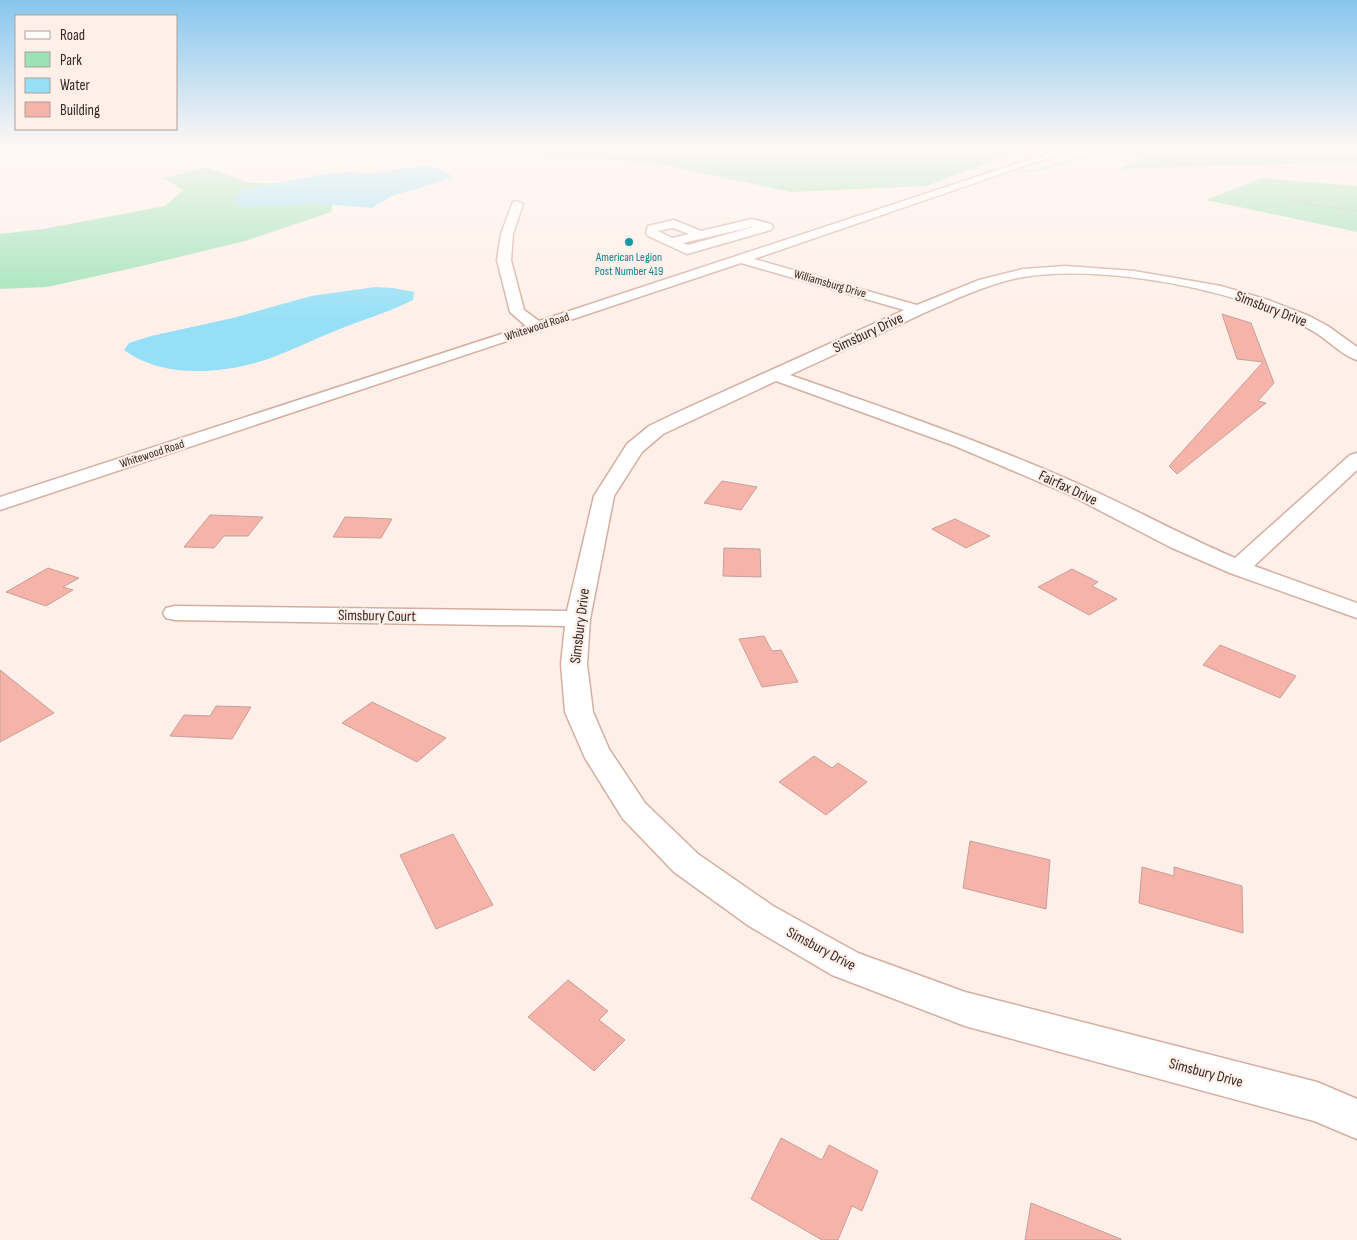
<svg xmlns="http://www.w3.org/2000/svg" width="1357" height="1240" viewBox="0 0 1357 1240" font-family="'Sofia Sans Condensed',sans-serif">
	<rect width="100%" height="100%" fill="#ffefe9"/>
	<!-- green -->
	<path fill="#9de2b5" d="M444,148H1024L927,186L791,192L653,163Z
		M1165,148H1357V162L1117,169Z
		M207,168L251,183L335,184L331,212L245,241L133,268L47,287L0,289V234L43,229L165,206L183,190L163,178Z
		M1262,178L1357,186V232L1206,200Z"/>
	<!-- water -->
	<path fill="#95e0f7" d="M424,166L436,168L452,176V178L392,196L372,208L312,203L253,207L242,206L235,202L238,191L318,175L347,172L369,173Z
		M375,287L393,288L414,292L413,300C388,313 361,320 335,331C312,340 291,351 268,359C223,374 163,379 124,350L129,343L151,336L233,318L311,296Z"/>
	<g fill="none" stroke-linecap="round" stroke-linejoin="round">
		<!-- stream -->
		<path fill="#95e0f7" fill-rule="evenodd" d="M827,148H831L894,158L993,170L991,171L894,160Z
			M1210,148H1217L1081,159L1035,172H1011L1035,170L1081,157Z"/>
	</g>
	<!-- building -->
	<path fill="#f6b3a9" stroke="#c89f99" d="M1222,314L1251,323L1274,383L1258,401L1266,403L1177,474L1169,466L1263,362L1237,359Z
		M722,481L757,487L741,510L704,503Z
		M210,515L263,517L248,536H224L214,548L184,547Z
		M345,517L392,519L381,538L333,537Z
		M955,519L990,536L966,548L932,529Z
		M724,548L760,549L761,577L723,576Z
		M48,568L79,578L63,587L73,590L46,606L6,592Z
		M1072,569L1098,582L1092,586L1117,599L1089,615L1038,587Z
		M764,636L772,651L781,650L798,682L762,687L739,639Z
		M1220,645L1296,676L1280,698L1203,665Z
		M0,670L54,713L0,742Z
		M372,702L446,738L417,762L342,723Z
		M216,706L251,707L232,739L170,736L184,715L210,716Z
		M814,756L832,768L838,763L867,782L826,815L779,782Z
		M453,834L493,905L436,929L400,855Z
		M970,841L1050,860L1046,909L963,888Z
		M1142,867L1174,876V867L1242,886L1243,933L1139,903Z
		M568,980L608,1011L599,1020L625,1040L594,1071L528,1017Z
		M781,1138L822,1160L829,1145L878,1171L862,1211L852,1206L838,1240H822L751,1199Z
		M1031,1203L1121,1239V1240H1025Z"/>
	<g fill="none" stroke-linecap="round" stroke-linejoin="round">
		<defs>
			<path id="minor" d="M1064,148H1077L754,259L917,305L979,280L1023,269L1066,266L1134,271L1221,286L1268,300L1309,316L1328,326L1357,347V360C1343,356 1329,341 1316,333C1295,320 1271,310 1247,302C1184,282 1090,266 1023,277C989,283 956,299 924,313C880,334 835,354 790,375C888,409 986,443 1081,485C1133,508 1183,536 1235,558L1350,455L1357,453V470L1254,566L1357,603V618L1230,573L1170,547L1068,494L955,446L776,381L663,434L642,452L614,496L590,619L587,664L593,712L609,749L645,803L698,854L773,906L858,953L965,992L1317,1082L1357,1099V1139L1314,1121L965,1026L832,975L749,926L674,872L623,819L585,758L565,712L561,664L565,626L175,620L166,618L163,613L166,608L175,606L567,611L594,496L627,444L649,426L676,413L904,310L741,263L0,510V497L526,326L510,312L497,260L501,234L513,202L517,201L523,204L513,234L511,260L524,310L539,321Z
				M752,219L771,224L773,227L771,230L687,254L648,236L646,233L648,226L674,220L701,231ZM752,227H753L688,245L683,243ZM673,228L689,234L672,238L658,231Z"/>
		</defs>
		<!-- minor casing -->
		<use href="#minor" stroke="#d4aea0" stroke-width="3"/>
		<!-- path -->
		<path stroke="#b1a19c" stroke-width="1" stroke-dasharray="2 2" stroke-linecap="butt" d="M1293,200H1306L1309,204Z
			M1309,204L1357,211"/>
		<!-- minor -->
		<use href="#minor" fill="#fff" fill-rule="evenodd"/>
	</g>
	<!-- sky -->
	<linearGradient id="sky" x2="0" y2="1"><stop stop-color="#87c6ee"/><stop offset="0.46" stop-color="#fff8f5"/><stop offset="1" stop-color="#fff8f5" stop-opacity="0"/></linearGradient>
	<rect width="1357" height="321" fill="url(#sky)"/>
	<!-- markers -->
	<circle fill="#0f9aa8" stroke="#ffefe9" stroke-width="2" cx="629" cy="242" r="5"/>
	<g text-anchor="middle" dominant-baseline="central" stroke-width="4.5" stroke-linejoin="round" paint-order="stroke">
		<!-- far-culture labels -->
		<g font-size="12" fill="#0d838f" stroke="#ffefe9">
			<text x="629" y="257">American Legion<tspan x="629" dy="14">Post Number 419</tspan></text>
		</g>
		<!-- far-street labels -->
		<g font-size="12" fill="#362722" stroke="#ffefe9">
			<text transform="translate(830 284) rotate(16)">Williamsburg Drive</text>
			<text transform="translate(537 327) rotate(-18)">Whitewood Road</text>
			<text transform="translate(152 454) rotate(-18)">Whitewood Road</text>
		</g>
		<!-- street labels -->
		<g font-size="15" fill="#362722" stroke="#ffefe9">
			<text transform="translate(1271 309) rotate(21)">Simsbury Drive</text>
			<text transform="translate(868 333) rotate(-25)">Simsbury Drive</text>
			<text transform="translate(1068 488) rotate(25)">Fairfax Drive</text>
			<text transform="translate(377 616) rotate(1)">Simsbury Court</text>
			<text transform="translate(580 626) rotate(-83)">Simsbury Drive</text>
			<text transform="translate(821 949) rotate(28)">Simsbury Drive</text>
			<text transform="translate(1206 1073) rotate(15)">Simsbury Drive</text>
		</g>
	</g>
	<!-- legend -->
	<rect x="15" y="15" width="162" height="115" fill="#ffefe9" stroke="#af9f99"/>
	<rect x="25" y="31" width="25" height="8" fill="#ffffff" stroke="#af9f99"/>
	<text x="60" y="40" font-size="15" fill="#362722">Road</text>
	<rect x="25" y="52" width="25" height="15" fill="#9de2b5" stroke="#af9f99"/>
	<text x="60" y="65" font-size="15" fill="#362722">Park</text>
	<rect x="25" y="78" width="25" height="15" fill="#95e0f7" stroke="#af9f99"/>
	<text x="60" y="90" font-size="15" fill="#362722">Water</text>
	<rect x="25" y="102" width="25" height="15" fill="#f6b3a9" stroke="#af9f99"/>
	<text x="60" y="115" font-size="15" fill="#362722">Building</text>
</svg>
